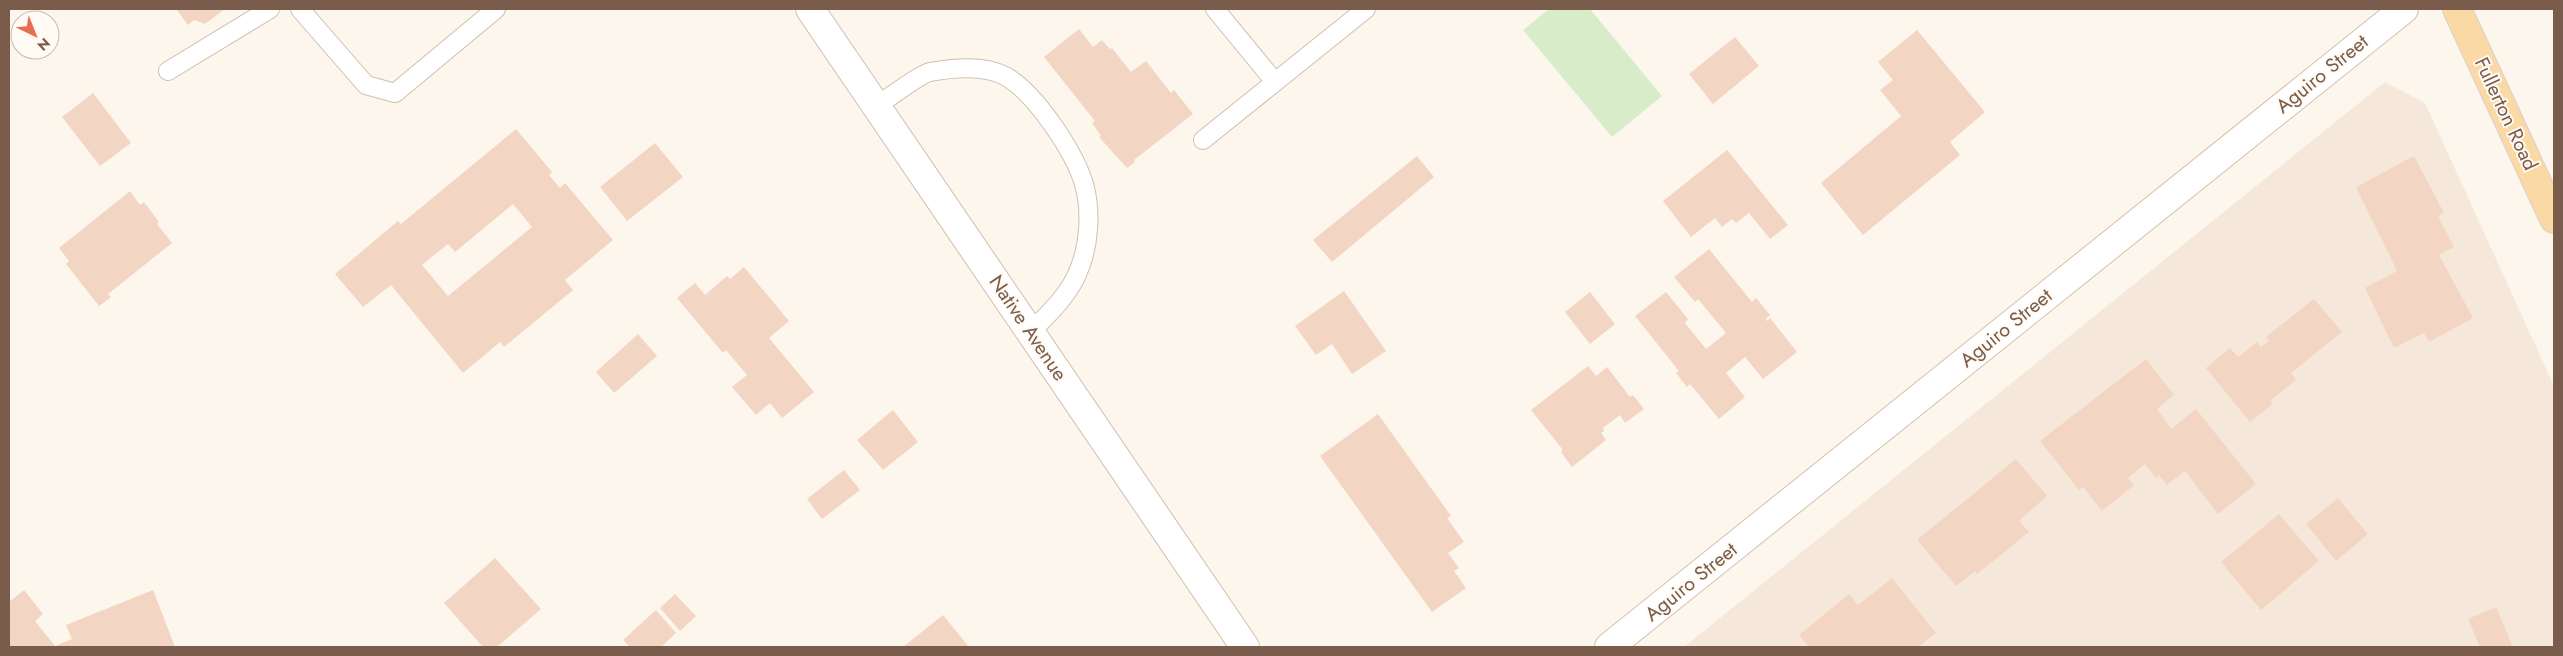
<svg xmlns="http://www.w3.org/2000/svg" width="2563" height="656" viewBox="0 0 2563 656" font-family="Jost,sans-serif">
	<rect width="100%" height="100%" fill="#fdf6ec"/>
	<!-- residential -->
	<path fill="#f5e8da" d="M2385,82L2425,103L2554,386V647H1684Z"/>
	<!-- green -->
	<path fill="#d8ecc9" d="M1549,9H1590L1662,96L1612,137L1523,30Z"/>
	<!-- building -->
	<path fill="#f3d5c3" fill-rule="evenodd" d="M176,9H225L205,24L194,20L188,25Z
		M1079,29L1093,47L1102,40L1110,49L1112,48L1131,72L1146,61L1171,93L1174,90L1193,114L1134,160L1135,162L1127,168L1099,137L1101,136L1092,123L1095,121L1044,57Z
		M1917,30L1985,112L1950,142L1960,155L1863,235L1821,183L1901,116L1880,90L1893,80L1878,62Z
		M1735,37L1759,66L1713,104L1689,74Z
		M93,93L131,143L100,166L62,117Z
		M516,129L552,172L549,175L560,188L565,183L613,240L565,280L573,290L504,347L500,342L463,373L391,285L363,307L335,274L398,221L401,224ZM513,204L532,227L448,296L422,265L448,244L455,252Z
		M655,143L683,177L627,221L600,187Z
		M1727,150L1788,225L1770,239L1749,213L1736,223L1732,219L1722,227L1715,218L1691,237L1663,201Z
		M1417,156L1434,177L1332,262L1313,240Z
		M2414,156L2444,213L2438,216L2454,247L2439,255L2473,318L2429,342L2424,333L2394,348L2365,288L2397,271L2356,187Z
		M130,191L140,205L144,202L159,222L157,224L172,243L108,294L111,297L99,306L66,264L69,261L59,248Z
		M1709,249L1752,302L1756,298L1770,315L1766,319L1767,321L1770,318L1797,352L1763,379L1745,357L1726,373L1745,397L1719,419L1690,384L1687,387L1676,373L1679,371L1635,316L1666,292L1688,319L1685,323L1706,349L1726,333L1698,299L1695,302L1674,277Z
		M744,267L789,321L769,338L814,392L782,418L770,403L756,415L732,387L747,375L726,350L723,353L677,298L695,283L705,295L727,276L730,279Z
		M1344,291L1386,351L1352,374L1332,344L1316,355L1295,326Z
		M1590,292L1615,324L1590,344L1565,312Z
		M2314,299L2342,332L2291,373L2296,380L2270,401L2273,404L2250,422L2206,368L2230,348L2238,357L2257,342L2261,347L2269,341L2266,337Z
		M638,334L657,356L614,393L596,372Z
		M2146,359L2174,395L2157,409L2171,429L2196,409L2256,484L2218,514L2185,471L2167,485L2159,475L2156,478L2145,464L2128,478L2134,485L2102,511L2083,487L2079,490L2040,441Z
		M1588,366L1596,376L1607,367L1630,397L1633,395L1644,409L1625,423L1620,415L1603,428L1604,431L1601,433L1606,440L1572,467L1561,452L1563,450L1531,410Z
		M893,410L918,442L883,470L857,440Z
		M1378,414L1451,516L1447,518L1464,542L1448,553L1459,568L1454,571L1466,588L1432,612L1320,456Z
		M2016,459L2047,496L2019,521L2029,532L1977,574L1975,571L1956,586L1917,540Z
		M844,470L860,490L822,519L807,499Z
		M2338,498L2368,534L2336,561L2306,524Z
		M2279,514L2319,561L2261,610L2221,562Z
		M495,558L541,609L497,647H483L444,603Z
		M1892,578L1936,633L1918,647H1809L1799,635L1849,594L1858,605Z
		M24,590L43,614L35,621L55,646L72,639L66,625L153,590L175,647H9V602Z
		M675,594L696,616L680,631L660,608Z
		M2496,607L2513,647H2480L2468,619Z
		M656,610L676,633L661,647H630L623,640Z
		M943,615L969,647H903Z"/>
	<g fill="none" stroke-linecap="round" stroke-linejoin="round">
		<defs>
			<path id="lane" d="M300,9L366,85L395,93L496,9
				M1215,9L1275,82
				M168,71L270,9
				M876,106C888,99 920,74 930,72C952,68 985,65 1005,76C1035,92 1077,155 1085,188C1091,212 1089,244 1080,267C1071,293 1050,313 1030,332
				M1203,140L1366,9"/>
			<path id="street" d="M810,9L1245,647"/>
			<path id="secondary" d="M1609,647L2404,9"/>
			<path id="primary" d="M2457,9L2554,219"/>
		</defs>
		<!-- lane casing -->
		<use href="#lane" stroke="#d1beb0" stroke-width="20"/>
		<!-- street casing -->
		<use href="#street" stroke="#d1beb0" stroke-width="30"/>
		<!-- secondary casing -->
		<use href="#secondary" stroke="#d6c0b0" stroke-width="30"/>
		<!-- primary casing -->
		<use href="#primary" stroke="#dad1cd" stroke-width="30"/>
		<!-- lane -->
		<use href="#lane" stroke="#fff" stroke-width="18"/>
		<!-- street -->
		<use href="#street" stroke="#fff" stroke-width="28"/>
		<!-- secondary -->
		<use href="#secondary" stroke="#fff" stroke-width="28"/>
		<!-- primary -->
		<use href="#primary" stroke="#fbd9a5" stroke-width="28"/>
	</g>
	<g text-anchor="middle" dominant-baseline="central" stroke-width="4" stroke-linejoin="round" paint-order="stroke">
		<!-- street labels -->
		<g font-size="20" fill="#7a5c4d" stroke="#fffaf3">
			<text transform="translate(2322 74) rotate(-39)">Aguiro Street</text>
			<text transform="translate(2506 114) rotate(65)">Fullerton Road</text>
			<text transform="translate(1028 328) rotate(56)">Native Avenue</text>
			<text transform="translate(2006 328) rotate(-39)">Aguiro Street</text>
			<text transform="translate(1691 582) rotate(-39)">Aguiro Street</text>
		</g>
	</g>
	<!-- border -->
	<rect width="2563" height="656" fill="none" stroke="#7a5c4d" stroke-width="20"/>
	<!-- north arrow -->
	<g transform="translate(35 35) rotate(137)"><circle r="24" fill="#fffaf3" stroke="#cabbb1"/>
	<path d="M0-4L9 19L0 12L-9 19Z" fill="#e76f51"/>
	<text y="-8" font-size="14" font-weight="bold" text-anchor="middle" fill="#7a5c4d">N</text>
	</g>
</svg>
